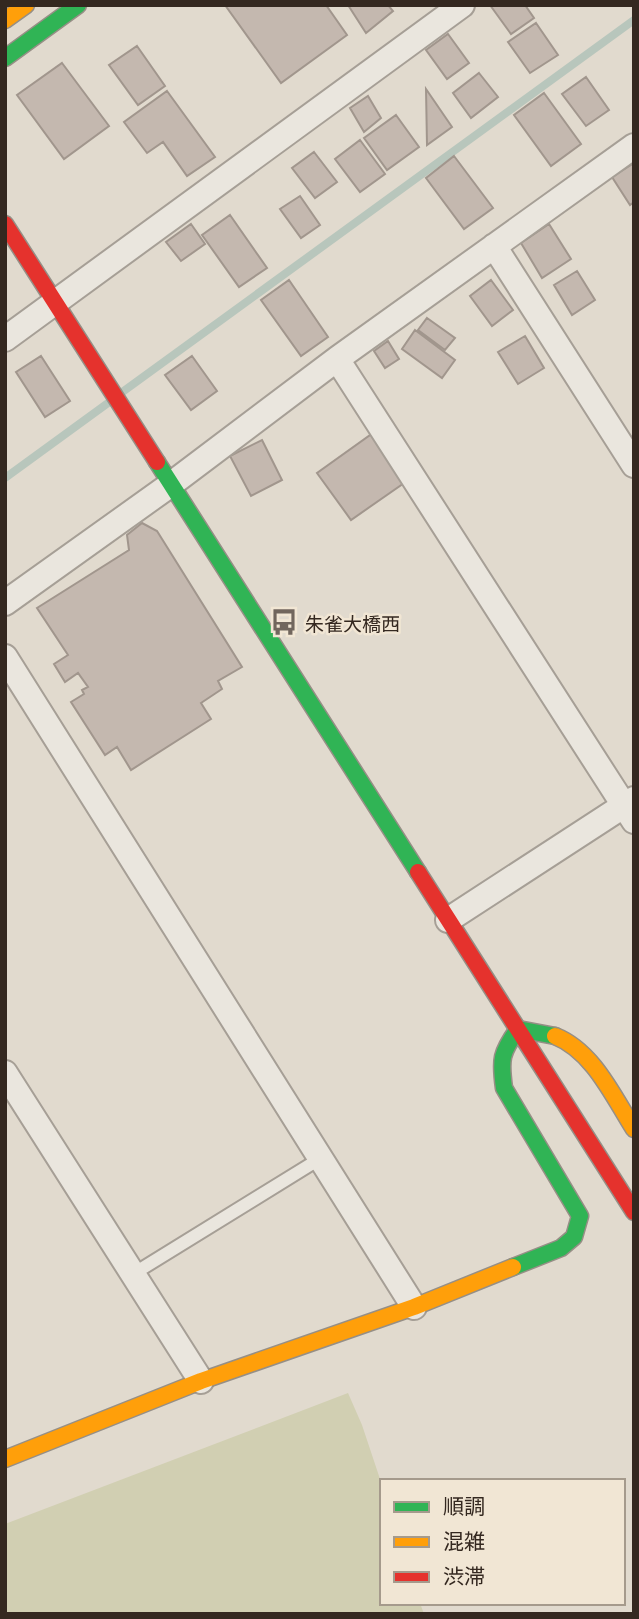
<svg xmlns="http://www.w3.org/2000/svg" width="639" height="1619" viewBox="0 0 639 1619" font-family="Georgia,'Noto Sans JP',serif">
	<rect width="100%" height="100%" fill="#e1dace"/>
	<!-- green -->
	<path fill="#d1cfb2" d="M348,1393L362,1425L382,1485V1603H420L424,1614H5V1524Z"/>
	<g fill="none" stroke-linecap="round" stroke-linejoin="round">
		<!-- stream -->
		<path stroke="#b8c6bc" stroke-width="8" d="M121,393L634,20
			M5,478L108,403"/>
	</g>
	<!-- building -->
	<path fill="#c4b8af" stroke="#a1968d" stroke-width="2" d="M225,5H326L347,35L281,83Z
		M348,5H388L393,11L366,33Z
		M490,5H525L534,18L511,34Z
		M536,23L558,55L530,73L508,42Z
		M448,34L469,63L447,79L426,50Z
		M137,46L165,86L138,105L109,65Z
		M62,63L109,126L64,159L17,95Z
		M479,73L498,97L471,118L453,93Z
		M586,77L609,110L586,126L562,94Z
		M426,89L452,127L427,145Z
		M167,91L215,157L187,176L163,142L147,153L124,122Z
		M544,93L581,144L551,166L514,115Z
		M368,96L381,118L364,132L350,108Z
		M396,115L419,147L387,170L364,138Z
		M360,140L385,174L360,192L335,159Z
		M314,152L337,182L315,198L292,168Z
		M454,156L493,208L464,229L426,178Z
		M634,163V202L630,205L612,177Z
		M300,196L320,225L301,238L280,209Z
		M230,215L267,268L239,287L202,235Z
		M191,224L205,244L181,261L166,242Z
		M549,224L571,259L542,278L521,243Z
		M577,271L595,300L572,315L554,285Z
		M289,280L328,337L301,356L261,300Z
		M491,280L513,310L492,326L470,296Z
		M427,318L455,338L445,350L418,330Z
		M415,330L455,360L442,378L402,349Z
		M525,336L544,368L518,384L498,352Z
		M388,341L399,359L385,368L374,351Z
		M41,356L70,401L45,417L16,372Z
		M192,356L217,391L191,410L165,375Z
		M373,433L407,481L351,520L317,473Z
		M262,440L282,480L251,496L230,456Z
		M142,523L157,531L242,667L218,681L222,689L201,703L211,719L131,770L117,747L105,755L71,702L84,694L82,690L88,687L78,673L65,682L54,664L68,655L37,608L129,550L127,535Z"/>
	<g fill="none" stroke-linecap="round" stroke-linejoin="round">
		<defs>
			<path id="lane" d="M133,1274L321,1158"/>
			<path id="street" d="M494,246L634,465
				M5,339L462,5
				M337,359L634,821
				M5,603L170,485L337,359L634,146
				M5,657L414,1307
				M448,920L634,799
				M5,1073L201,1381"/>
			<path id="fast" d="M5,58L78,5
				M157,462L418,872
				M513,1267L561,1248L574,1237L580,1216L504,1088C500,1059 501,1053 518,1029L555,1036"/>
			<path id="slow" d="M5,20L26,5
				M555,1036C593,1051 613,1096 634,1129
				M5,1459L201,1381L414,1307L513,1267"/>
			<path id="jam" d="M5,224L157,462
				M418,872L634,1212"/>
		</defs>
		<!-- lane casing -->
		<use href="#lane" stroke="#a69f96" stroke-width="16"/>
		<!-- street casing -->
		<use href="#street" stroke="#a69f96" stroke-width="28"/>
		<!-- fast casing -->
		<use href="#fast" stroke="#968f86" stroke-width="19"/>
		<!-- slow casing -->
		<use href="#slow" stroke="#968f86" stroke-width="19"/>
		<!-- jam casing -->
		<use href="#jam" stroke="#968f86" stroke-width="19"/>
		<!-- lane -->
		<use href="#lane" stroke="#eae6de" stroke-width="12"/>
		<!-- street -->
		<use href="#street" stroke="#eae6de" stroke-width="24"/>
		<!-- fast -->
		<use href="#fast" stroke="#30b455" stroke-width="16"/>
		<!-- slow -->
		<use href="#slow" stroke="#ff9f0a" stroke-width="16"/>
		<!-- jam -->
		<use href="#jam" stroke="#e5322d" stroke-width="16"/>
	</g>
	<!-- icons -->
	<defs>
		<symbol id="bus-bare" viewBox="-9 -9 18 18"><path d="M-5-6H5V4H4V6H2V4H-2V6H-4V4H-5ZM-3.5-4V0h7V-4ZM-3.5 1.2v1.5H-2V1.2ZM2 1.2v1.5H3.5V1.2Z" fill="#71665d" stroke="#f1e6d4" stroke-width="2.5" paint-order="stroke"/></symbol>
	</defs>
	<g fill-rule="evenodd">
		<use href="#bus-bare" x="265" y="603" width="38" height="38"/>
	</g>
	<g text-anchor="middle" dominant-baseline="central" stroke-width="5" stroke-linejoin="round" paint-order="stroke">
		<!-- poi labels -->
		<g font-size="19" fill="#342820" stroke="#f1e6d4" text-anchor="start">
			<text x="305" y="622">朱雀大橋西</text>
		</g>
	</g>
	<!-- border -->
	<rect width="639" height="1619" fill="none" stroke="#342820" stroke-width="14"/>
	<!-- legend -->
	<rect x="380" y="1479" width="245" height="126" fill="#f1e6d4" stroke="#a59a8c" stroke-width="2"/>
	<rect x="394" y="1502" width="35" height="10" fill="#30b455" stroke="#a59a8c" stroke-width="2"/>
	<text x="443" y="1514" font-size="21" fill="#342820">順調</text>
	<rect x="394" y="1537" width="35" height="10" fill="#ff9f0a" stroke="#a59a8c" stroke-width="2"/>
	<text x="443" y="1549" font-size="21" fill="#342820">混雑</text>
	<rect x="394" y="1572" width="35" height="10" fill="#e5322d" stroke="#a59a8c" stroke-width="2"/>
	<text x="443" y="1584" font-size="21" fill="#342820">渋滞</text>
</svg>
